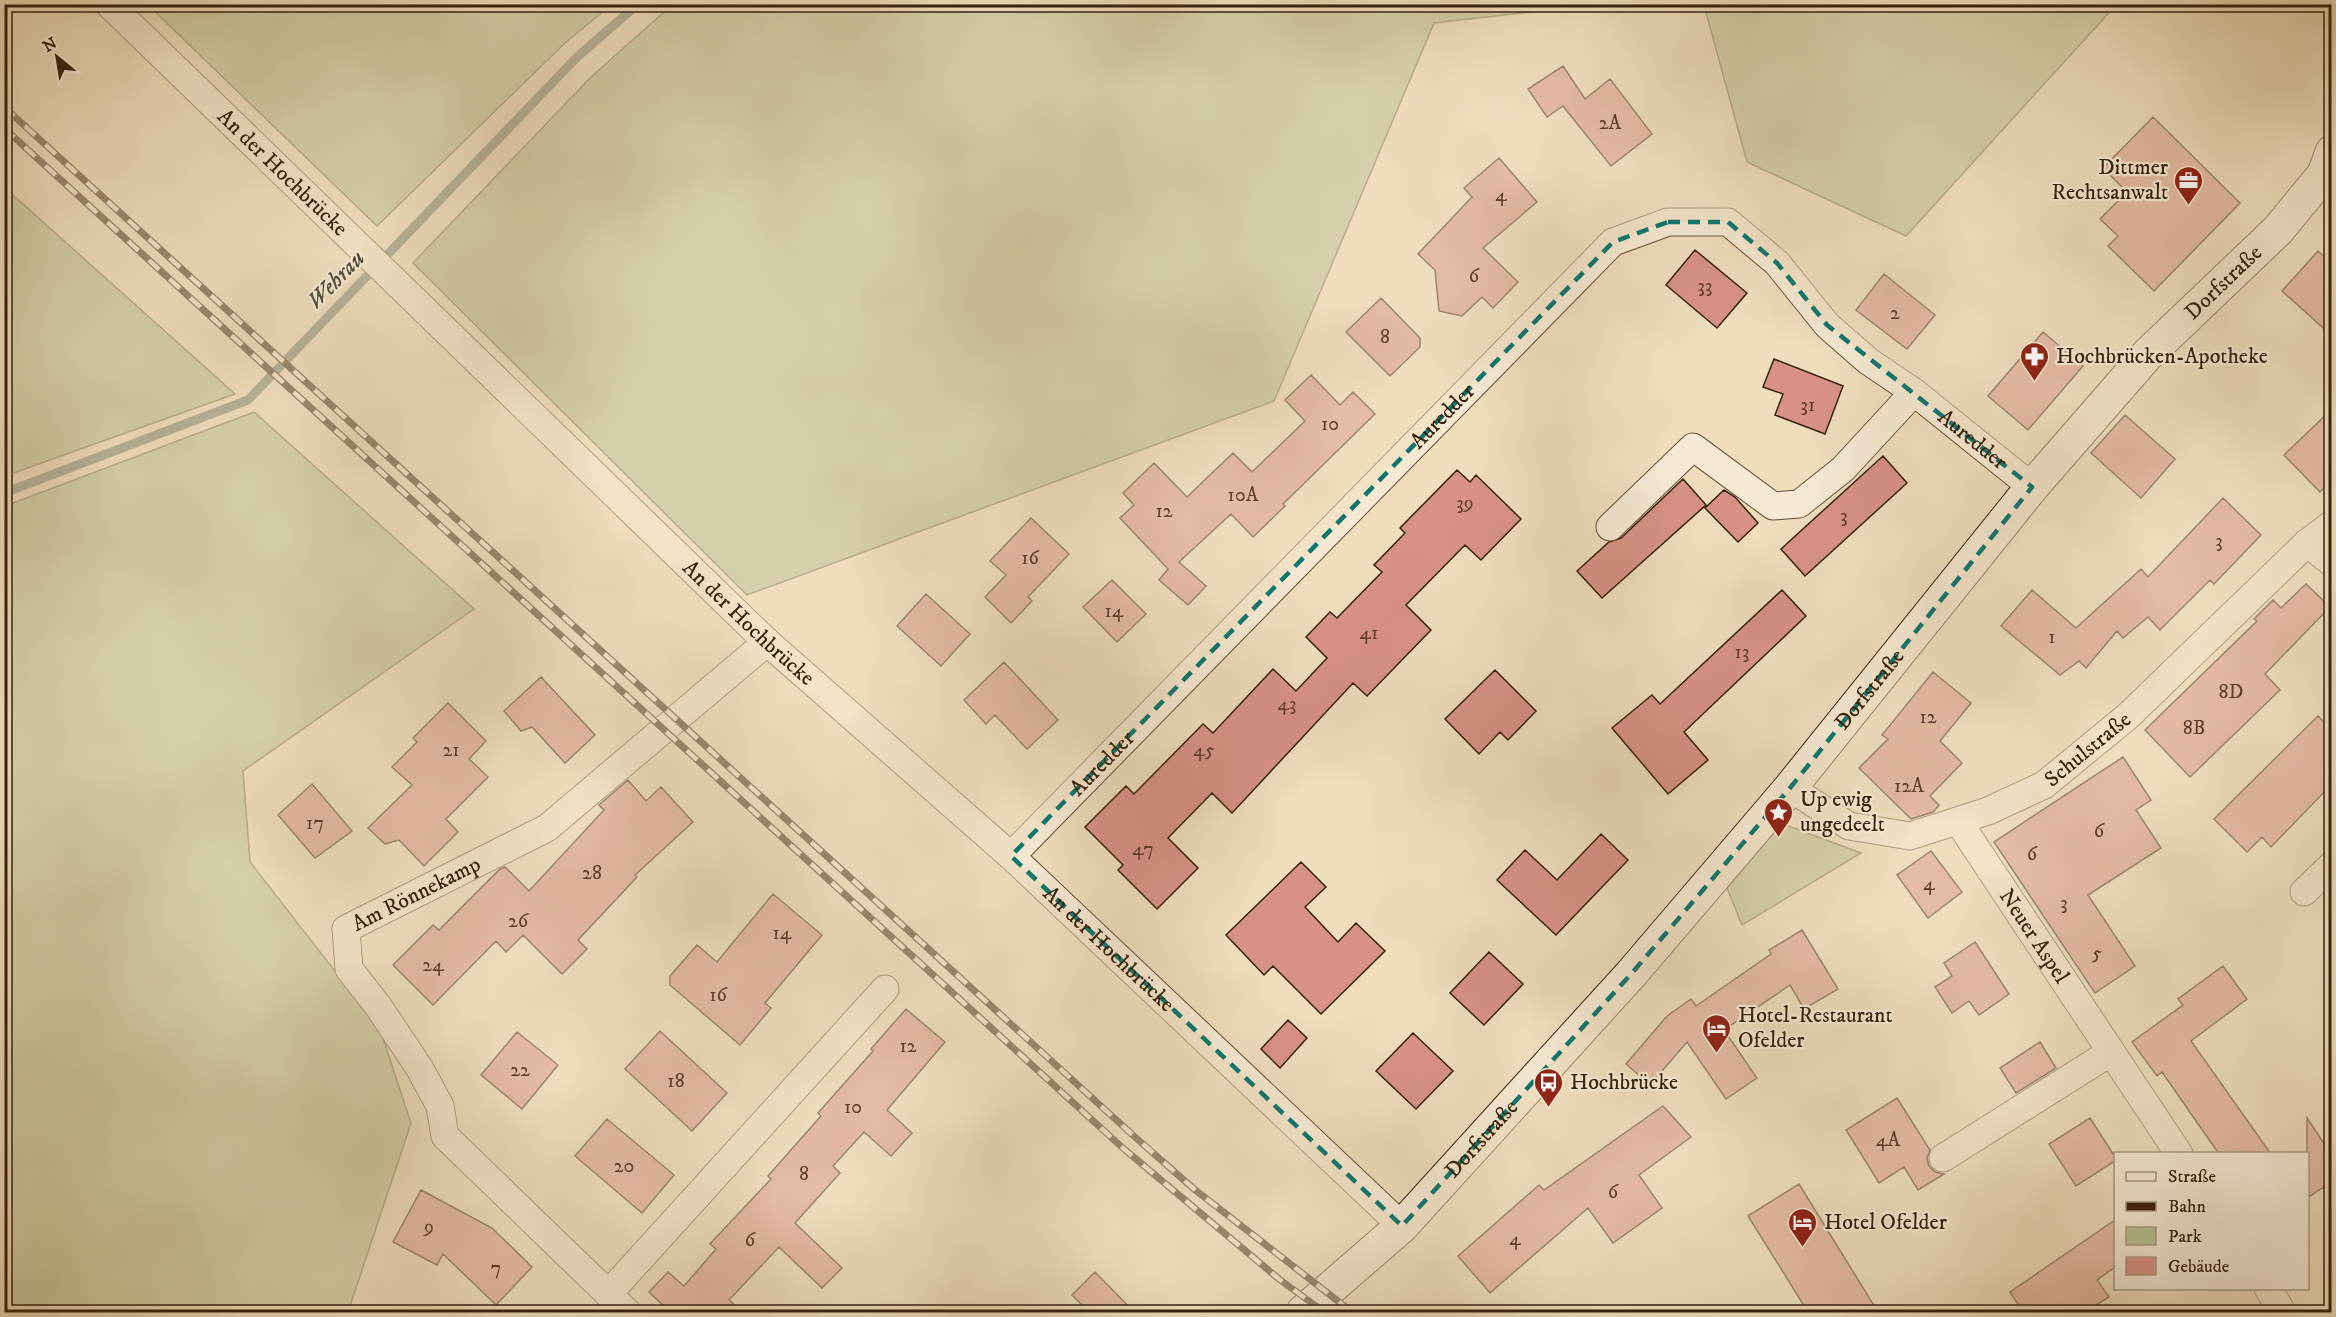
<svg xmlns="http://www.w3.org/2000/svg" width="2336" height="1317" viewBox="0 0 2336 1317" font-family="'IM FELL DW Pica',serif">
	<rect width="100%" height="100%" fill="#efddbc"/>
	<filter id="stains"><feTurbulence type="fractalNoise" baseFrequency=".00333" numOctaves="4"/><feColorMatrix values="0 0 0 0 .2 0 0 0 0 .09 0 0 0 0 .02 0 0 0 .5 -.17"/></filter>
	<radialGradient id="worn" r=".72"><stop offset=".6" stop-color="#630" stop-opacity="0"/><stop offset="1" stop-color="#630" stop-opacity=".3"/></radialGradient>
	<!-- green -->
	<path fill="#b6c293" stroke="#767250" stroke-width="1.5" d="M148,5H611L566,42L377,226Z
		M672,5V4L1591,5L1434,23L1274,401L747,595L413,263L591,77Z
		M1704,5V4L2116,5L1906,236L1747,162Z
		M4,188H5L235,394L5,476Z
		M254,412L474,609L243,771L250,862L380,1029L411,1123L348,1312H5V506Z
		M1775,821L1861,853L1742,925L1723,878Z"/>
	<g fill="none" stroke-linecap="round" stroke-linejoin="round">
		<!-- stream -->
		<path stroke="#727e6e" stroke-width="9" d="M4,493L248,400L576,58L638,4"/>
	</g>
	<!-- building -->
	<path fill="#d89285" stroke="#36210c" stroke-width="1.5" d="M1563,66L1585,99L1610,79L1652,134L1611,166L1563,106L1547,117L1528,89Z
		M2153,117L2240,203L2154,291L2108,246L2118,236L2100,219L2127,192L2103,168Z
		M1499,158L1537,202L1483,248L1518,282L1493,308L1482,297L1462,316L1439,311L1435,270L1418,254L1472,197L1464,188Z
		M1695,250L1747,293L1717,328L1666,285Z
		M2318,251L2331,263V335L2282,291Z
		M1884,274L1935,315L1907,349L1856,310Z
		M1381,298L1420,338V347L1390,376L1346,332Z
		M2043,332L2083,366L2028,430L1988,396Z
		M1774,359L1843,386L1825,434L1775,415L1783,394L1763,387Z
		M1311,375L1340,405L1353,392L1375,414L1283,504L1285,506L1253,537L1231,514L1179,562L1206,586L1188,605L1159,580L1168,569L1120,518L1134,505L1123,493L1154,463L1187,497L1233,453L1252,472L1305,421L1285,400Z
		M2331,410V481L2320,492L2284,455Z
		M2125,415L2175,459L2141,498L2091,453Z
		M1883,456L1907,483L1805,576L1781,549Z
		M1457,470L1470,482L1476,475L1521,519L1481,560L1465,545L1406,605L1431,630L1367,696L1353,683L1232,813L1212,793L1168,838L1198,868L1157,909L1118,870L1123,865L1085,827L1126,786L1134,794L1203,724L1213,733L1273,669L1296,691L1327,658L1306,637L1330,612L1337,618L1382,572L1374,565L1405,533L1400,528Z
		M1683,479L1706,505L1602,598L1577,571L1609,542L1621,538Z
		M1724,490L1735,497L1758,523L1738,542L1705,508Z
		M2223,498L2261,535L2214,584L2210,580L2160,630L2148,617L2123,638L2117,631L2086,668L2079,661L2060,675L2001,626L2032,590L2076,628L2141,569L2148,577Z
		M1031,518L1069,554L1028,597L1032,601L1011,623L985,597L1006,575L990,561Z
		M1112,580L1146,614L1117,642L1083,607Z
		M2306,584L2330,607L2265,674L2280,690L2190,777L2145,730L2257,621L2254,619L2273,600L2281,608Z
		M1782,590L1806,616L1684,732L1708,760L1668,794L1612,728L1652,695L1660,704Z
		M926,594L970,634L941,666L897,626Z
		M1004,662L1058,720L1027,749L995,715L986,724L964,700Z
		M1495,670L1536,711L1508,740L1500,732L1479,754L1445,719Z
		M1933,672L1971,703L1940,741L1962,763L1930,796L1939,805L1933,812L1911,819L1859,768L1888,739L1882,735Z
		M541,677L595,735L565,763L532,727L521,731L504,711Z
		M448,703L486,741L469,759L488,777L446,819L458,832L424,866L399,840L385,844L368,828L412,785L392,767L417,742L413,738Z
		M2318,716L2331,729V785L2271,847L2262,837L2247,852L2214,819Z
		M2123,757L2151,800L2136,810L2161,848L2088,895L2135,966L2095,993L1994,842Z
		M628,780L646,801L661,787L693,822L635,875L637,877L578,940L587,949L562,974L523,935L506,952L496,941L433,1005L393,965L433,925L439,930L500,869L505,867L529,891L604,810L599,805Z
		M312,784L352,831L315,858L278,815Z
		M1601,834L1628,860L1556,935L1497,880L1525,850L1557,880Z
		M1931,851L1962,892L1928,918L1897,875Z
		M1301,862L1326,887L1305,907L1338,942L1356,923L1385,951L1321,1014L1273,966L1264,975L1226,935Z
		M773,894L822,935L765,1003L771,1008L740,1045L670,985V976L697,945L717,962Z
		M1802,930L1838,989L1804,1009L1790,985L1724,1030L1757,1078L1726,1099L1687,1042L1650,1085L1626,1064L1667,1016L1691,999L1696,1006L1771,954L1769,950Z
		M1975,942L2009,994L1979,1015L1969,1001L1952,1013L1935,987L1952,976L1944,963Z
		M1489,952L1523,984L1484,1025L1450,993Z
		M2223,966L2247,999L2191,1041L2271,1154H2219L2162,1072L2157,1076L2132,1042L2183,1005L2178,999Z
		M906,1009L945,1042L887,1110L912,1133L891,1156L864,1132L833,1166L840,1173L795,1223L842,1268L822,1288L779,1247L729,1300L742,1312H670L649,1292L668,1272L684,1286L716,1249L710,1244L771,1179L768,1176L821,1116L818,1113L873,1051L871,1049Z
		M1288,1020L1307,1038L1280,1068L1261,1049Z
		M660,1031L727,1093L692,1131L625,1069Z
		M517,1032L558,1065L522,1109L481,1075Z
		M1413,1033L1453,1071L1416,1109L1376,1071Z
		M2040,1042L2056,1068L2016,1093L2000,1068Z
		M1897,1098L1930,1150L1927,1158L1929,1166L1935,1172L1944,1174L1918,1190L1904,1167L1879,1183L1846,1130Z
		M1663,1106L1691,1137L1639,1175L1662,1208L1613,1243L1588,1208L1490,1293L1458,1256L1539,1185L1544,1190Z
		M2090,1118L2115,1157V1161L2076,1186L2049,1144Z
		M2307,1118L2331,1154V1182L2307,1198Z
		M607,1119L674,1175L642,1213L575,1156Z
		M1799,1184L1878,1312H1808L1748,1216Z
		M421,1190L492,1228L532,1267L496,1305L443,1254L437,1265L393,1242Z
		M2115,1220V1267L2097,1280L2109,1297L2085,1312H2023L2010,1292Z
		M1095,1272L1134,1312H1089L1072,1295Z"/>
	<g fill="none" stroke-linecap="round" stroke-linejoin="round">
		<defs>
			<g id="street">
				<path id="s1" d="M109,4L767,642L1011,856L1402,1226"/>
				<path id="s2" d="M1610,527L1693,447L1773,506L1799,504L1843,469L1914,392L2032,487"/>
				<path d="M2307,543L2332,563"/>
				<path id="s3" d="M1790,788L1849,826L1910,836L1988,811L2044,785L2128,716L2307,543L2332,524"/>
				<path id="s4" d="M1958,821L2179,1154"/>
				<path id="s5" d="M1011,856L1613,242L1668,222H1728L1777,263L1827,325L1868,361L1914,392"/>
				<path d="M2304,892L2332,865"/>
				<path d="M1943,1158L2111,1052"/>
				<path d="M2268,1288L2282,1312"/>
				<path d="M609,1293L885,989"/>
				<path id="s6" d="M627,1312L445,1136L440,1106L420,1069L378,1006L349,969L346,929L547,828L767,642"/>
			</g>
			<g id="secondary">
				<path id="s7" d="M1303,1312L1402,1226L1632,973L1790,788L2032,487L2147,355L2278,230L2324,174L2332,152"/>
			</g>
		</defs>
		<!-- street casing -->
		<use href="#street" stroke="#645038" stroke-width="29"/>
		<!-- secondary casing -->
		<use href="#secondary" stroke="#36210c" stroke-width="35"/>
		<!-- street -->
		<use href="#street" stroke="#f5e9d3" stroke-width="27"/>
		<!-- secondary -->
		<use href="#secondary" stroke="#f5e9d3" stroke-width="33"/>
		<defs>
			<path id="rail" d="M4,107L1135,1137L1194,1189L1352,1312
				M4,128L1124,1149L1279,1279L1324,1312"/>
		</defs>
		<!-- rail casing -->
		<use href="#rail" stroke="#36210c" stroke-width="7"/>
		<!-- rail -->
		<use href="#rail" stroke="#f5e9d3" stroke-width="4.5" stroke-dasharray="14" stroke-linecap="butt"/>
	</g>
	<!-- marked area -->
	<path d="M0 0H2336V1317H0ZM1668,222H1728L1777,263L1827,325L2032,487L1790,788L1632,973L1402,1226L1011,856L1613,242Z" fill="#efddbc" fill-opacity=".55" fill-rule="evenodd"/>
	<path fill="none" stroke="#0f766e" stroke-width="4.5" stroke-dasharray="12 8" stroke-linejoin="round" d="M1668,222H1728L1777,263L1827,325L2032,487L1790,788L1632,973L1402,1226L1011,856L1613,242Z"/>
	<!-- icons -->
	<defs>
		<symbol id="office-pin" viewBox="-11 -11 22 30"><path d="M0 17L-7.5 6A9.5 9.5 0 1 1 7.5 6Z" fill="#8f2418" stroke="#f5e9d3"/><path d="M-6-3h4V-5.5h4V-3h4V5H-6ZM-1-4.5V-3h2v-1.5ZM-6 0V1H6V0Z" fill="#fff"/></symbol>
		<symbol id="pharmacy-pin" viewBox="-11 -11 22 30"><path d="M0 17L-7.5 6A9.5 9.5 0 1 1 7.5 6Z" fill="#8f2418" stroke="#f5e9d3"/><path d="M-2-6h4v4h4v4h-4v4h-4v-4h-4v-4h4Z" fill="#fff"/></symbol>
		<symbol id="sight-pin" viewBox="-11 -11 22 30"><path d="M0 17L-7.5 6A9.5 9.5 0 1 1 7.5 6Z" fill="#8f2418" stroke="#f5e9d3"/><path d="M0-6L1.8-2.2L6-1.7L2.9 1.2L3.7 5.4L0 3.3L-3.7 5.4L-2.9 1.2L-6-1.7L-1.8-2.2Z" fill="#fff"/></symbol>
		<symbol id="hotel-pin" viewBox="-11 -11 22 30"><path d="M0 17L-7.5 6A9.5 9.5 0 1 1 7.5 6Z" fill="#8f2418" stroke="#f5e9d3"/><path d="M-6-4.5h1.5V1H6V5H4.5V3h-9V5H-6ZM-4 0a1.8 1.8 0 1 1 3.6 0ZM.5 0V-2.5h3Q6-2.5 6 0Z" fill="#fff"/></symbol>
		<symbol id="bus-pin" viewBox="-11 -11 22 30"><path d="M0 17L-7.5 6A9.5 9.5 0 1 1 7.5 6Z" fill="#8f2418" stroke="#f5e9d3"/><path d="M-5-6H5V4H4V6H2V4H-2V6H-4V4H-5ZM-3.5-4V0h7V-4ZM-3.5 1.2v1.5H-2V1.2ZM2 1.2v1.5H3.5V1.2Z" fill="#fff"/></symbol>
	</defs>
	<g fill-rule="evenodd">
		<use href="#office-pin" x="2172" y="164" width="33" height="45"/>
		<use href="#pharmacy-pin" x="2018" y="340" width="33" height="45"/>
		<use href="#sight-pin" x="1762" y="796" width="33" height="45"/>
		<use href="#hotel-pin" x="1700" y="1012" width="33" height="45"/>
		<use href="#bus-pin" x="1532" y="1066" width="33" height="45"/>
		<use href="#hotel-pin" x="1786" y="1206" width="33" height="45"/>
	</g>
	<g text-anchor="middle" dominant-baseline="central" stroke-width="4.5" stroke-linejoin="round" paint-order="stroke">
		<!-- number labels -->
		<g font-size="20" fill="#5e3d2a">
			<text x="1610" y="123">2A</text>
			<text x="1501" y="195">4</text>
			<text x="1474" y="276">6</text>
			<text x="1705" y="286">33</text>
			<text x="1895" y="313">2</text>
			<text x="1385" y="337">8</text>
			<text x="1808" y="405">31</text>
			<text x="1330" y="424">10</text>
			<text x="1243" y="495">10A</text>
			<text x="1465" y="503">39</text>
			<text x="1164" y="511">12</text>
			<text x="1844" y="516">3</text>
			<text x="2219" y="541">3</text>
			<text x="1030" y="558">16</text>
			<text x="1114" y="611">14</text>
			<text x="1369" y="633">41</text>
			<text x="2052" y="637">1</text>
			<text x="1742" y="652">13</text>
			<text x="2231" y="692">8D</text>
			<text x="1287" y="704">43</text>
			<text x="1928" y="717">12</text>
			<text x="2194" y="728">8B</text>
			<text x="451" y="750">21</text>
			<text x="1204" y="750">45</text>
			<text x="1909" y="786">12A</text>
			<text x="315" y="823">17</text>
			<text x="2099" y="831">6</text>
			<text x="1143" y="849">47</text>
			<text x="2032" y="854">6</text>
			<text x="592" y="873">28</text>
			<text x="1929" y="884">4</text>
			<text x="2064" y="903">3</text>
			<text x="518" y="921">26</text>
			<text x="782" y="933">14</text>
			<text x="2097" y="953">5</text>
			<text x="433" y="965">24</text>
			<text x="718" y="995">16</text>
			<text x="908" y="1046">12</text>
			<text x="520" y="1070">22</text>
			<text x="676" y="1081">18</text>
			<text x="853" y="1107">10</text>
			<text x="1888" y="1140">4A</text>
			<text x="624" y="1166">20</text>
			<text x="804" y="1174">8</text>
			<text x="1613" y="1192">6</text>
			<text x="429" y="1227">9</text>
			<text x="1515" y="1239">4</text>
			<text x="750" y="1240">6</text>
			<text x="496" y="1268">7</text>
		</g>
		<!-- poi labels -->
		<g font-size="22" fill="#36210c" stroke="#f5e9d3" text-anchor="start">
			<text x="2168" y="167" text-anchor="end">Dittmer<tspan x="2168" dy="25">Rechtsanwalt</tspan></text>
			<text x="2056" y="356">Hochbrücken-Apotheke</text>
			<text x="1800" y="799">Up ewig<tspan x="1800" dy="25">ungedeelt</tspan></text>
			<text x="1738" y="1015">Hotel-Restaurant<tspan x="1738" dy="25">Ofelder</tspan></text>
			<text x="1570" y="1082">Hochbrücke</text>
			<text x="1824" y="1222">Hotel Ofelder</text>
		</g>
		<!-- street labels -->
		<g font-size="22" fill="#36210c" stroke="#f5e9d3">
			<text stroke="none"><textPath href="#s1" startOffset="242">An der Hochbrücke</textPath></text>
			<text stroke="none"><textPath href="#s7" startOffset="1383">Dorfstraße</textPath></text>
			<text stroke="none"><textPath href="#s5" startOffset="616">Auredder</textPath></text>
			<text stroke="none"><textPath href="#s2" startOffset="477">Auredder</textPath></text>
			<text stroke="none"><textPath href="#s1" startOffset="890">An der Hochbrücke</textPath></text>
			<text stroke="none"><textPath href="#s7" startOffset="843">Dorfstraße</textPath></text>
			<text stroke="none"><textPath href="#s3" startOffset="332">Schulstraße</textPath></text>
			<text stroke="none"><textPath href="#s5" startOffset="130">Auredder</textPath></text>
			<text stroke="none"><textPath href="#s6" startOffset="567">Am Rönnekamp</textPath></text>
			<text stroke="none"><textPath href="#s4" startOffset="138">Neuer Aspel</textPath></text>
			<text stroke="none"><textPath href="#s1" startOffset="1376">An der Hochbrücke</textPath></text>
			<text stroke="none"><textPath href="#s7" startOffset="249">Dorfstraße</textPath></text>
		</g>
		<!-- water labels -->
		<g font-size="24" font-style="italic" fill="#54503d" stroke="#f5e9d3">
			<text transform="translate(336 280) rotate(-46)">Wehrau</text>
		</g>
	</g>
	<!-- margin -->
	<rect width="2336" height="1317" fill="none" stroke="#efddbc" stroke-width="24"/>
	<rect x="6" y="6" width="2324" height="1305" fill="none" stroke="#36210c" stroke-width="3"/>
	<rect x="12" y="12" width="2312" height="1293" fill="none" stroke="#36210c" stroke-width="1.5"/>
	<!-- legend -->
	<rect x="2114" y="1152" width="195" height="138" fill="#f5e9d3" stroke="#a99983" stroke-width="1.5"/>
	<rect x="2126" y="1172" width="30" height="9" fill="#f5e9d3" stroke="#a99983" stroke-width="1.5"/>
	<text x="2168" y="1182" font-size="18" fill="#36210c">Straße</text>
	<rect x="2126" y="1202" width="30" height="9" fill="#36210c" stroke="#a99983" stroke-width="1.5"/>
	<text x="2168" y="1212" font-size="18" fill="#36210c">Bahn</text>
	<rect x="2126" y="1227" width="30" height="18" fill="#b6c293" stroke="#a99983" stroke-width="1.5"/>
	<text x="2168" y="1242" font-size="18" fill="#36210c">Park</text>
	<rect x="2126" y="1257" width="30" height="18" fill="#d89285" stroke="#a99983" stroke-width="1.5"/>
	<text x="2168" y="1272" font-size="18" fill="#36210c">Gebäude</text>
	<!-- north arrow -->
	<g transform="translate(57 57) rotate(330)" stroke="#f5e9d3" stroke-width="4.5" paint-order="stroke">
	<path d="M0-4.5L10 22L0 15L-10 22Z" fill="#36210c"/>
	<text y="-9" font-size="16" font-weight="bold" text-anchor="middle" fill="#36210c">N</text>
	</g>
	<rect width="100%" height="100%" filter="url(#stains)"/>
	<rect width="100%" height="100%" fill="url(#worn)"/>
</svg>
